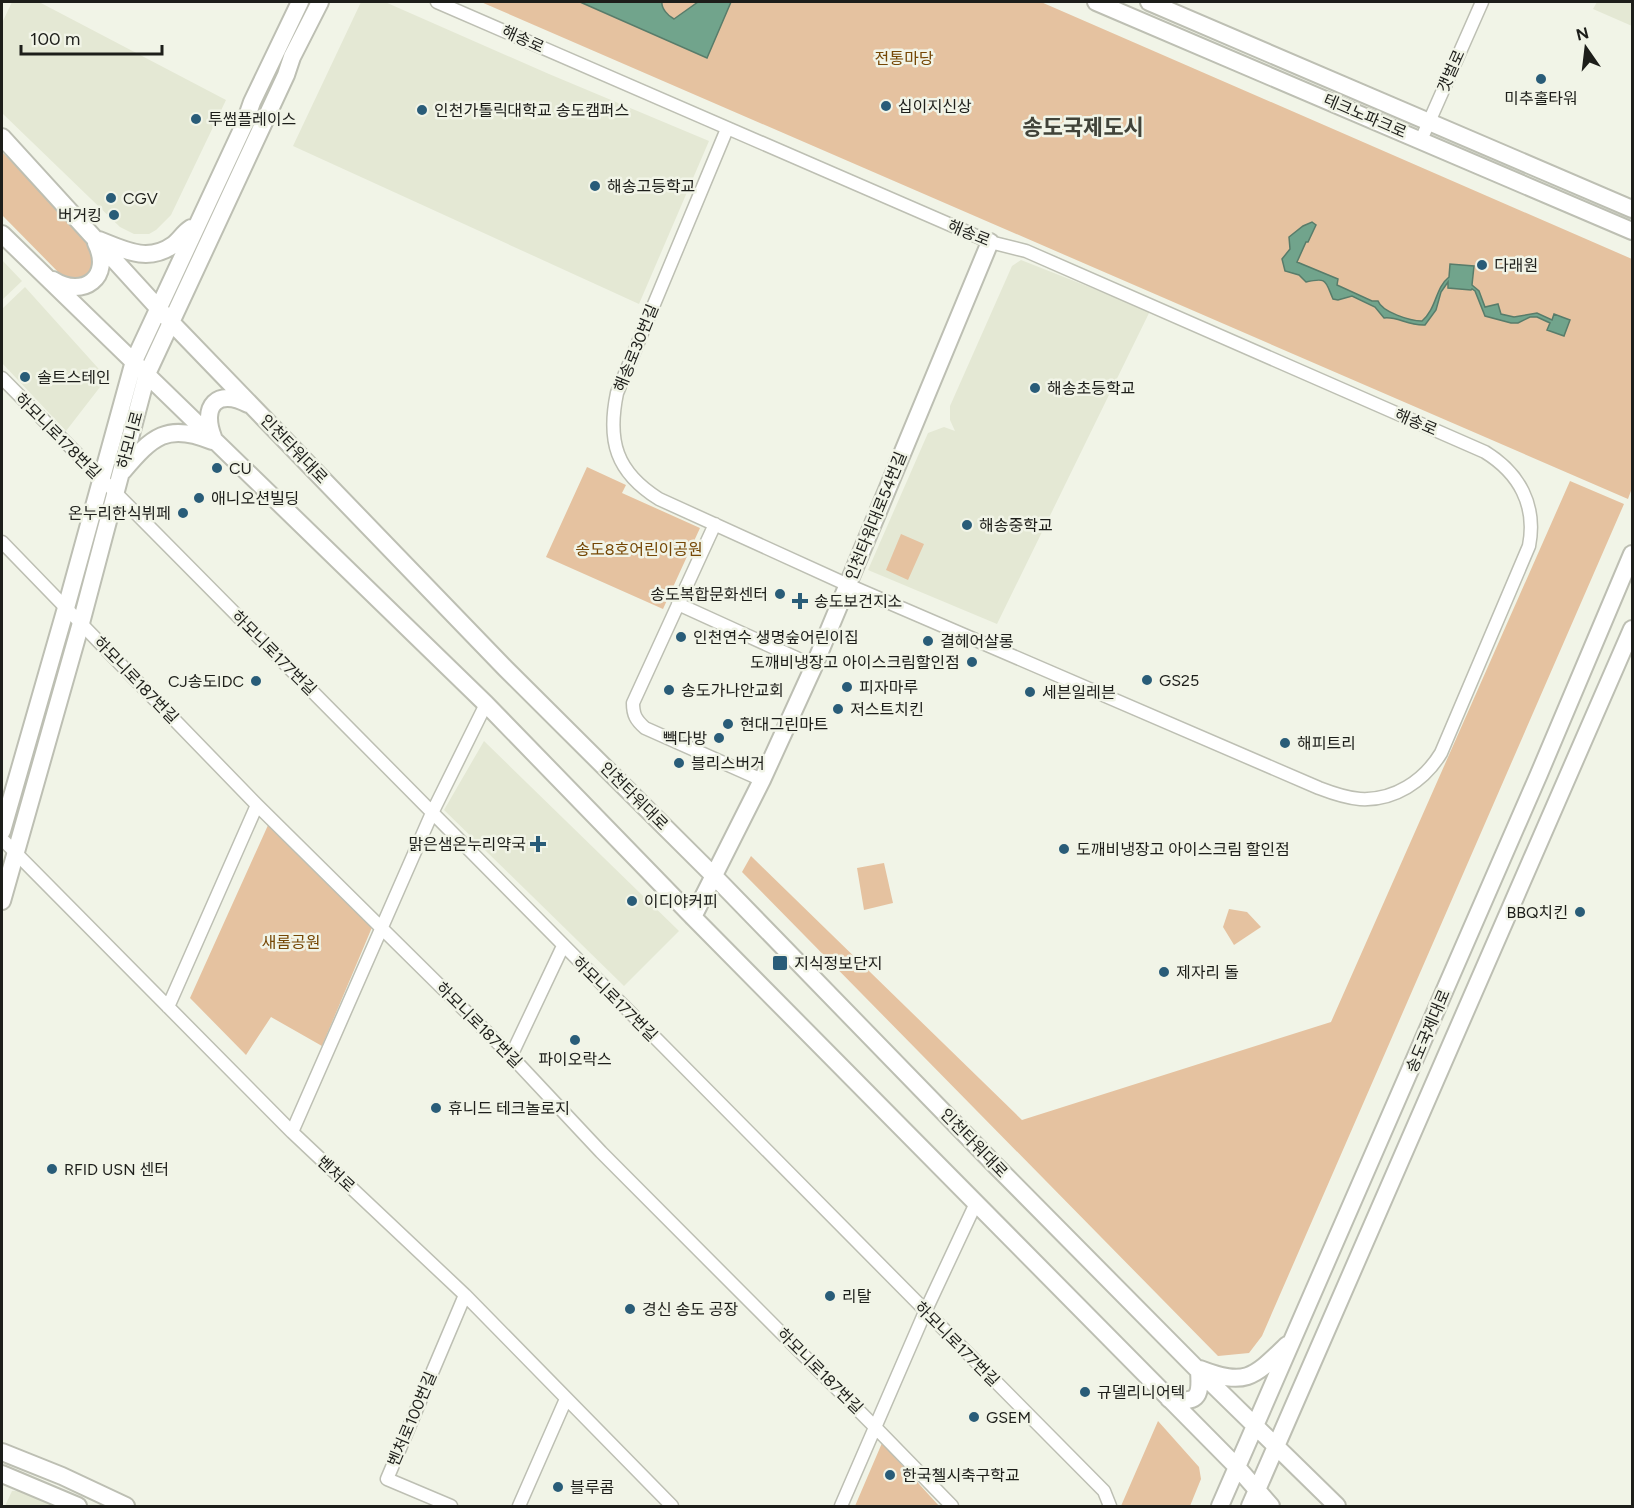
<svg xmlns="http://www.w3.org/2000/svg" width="1634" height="1508" viewBox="0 0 1634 1508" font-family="Figtree,'Noto Sans KR',sans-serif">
	<rect width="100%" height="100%" fill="#f1f4e7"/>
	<!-- built -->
	<path fill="#e4e8d4" d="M12,2H39L226,100L171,215L156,230L149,234H134L120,227L2,113V23Z
		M361,2H385L549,74L709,141L639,304L293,146Z
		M1597,2H1632V26L1593,9Z
		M2,260L22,281L2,300Z
		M1021,260L1150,311L997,624L868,570L928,433L944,427L955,431L950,420V406L1012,266Z
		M25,287L107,378L66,431L2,363V309Z
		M484,741L679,931L624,986L444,810Z
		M32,1490L71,1506H5L12,1491Z"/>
	<!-- green -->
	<path fill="#e5c2a0" d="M481,2H1041L1632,259V488L1628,499Z
		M2,152L92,245L98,262L84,282L64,278L2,215Z
		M587,467L626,485L622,493L700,528L663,609L546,557Z
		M1570,481L1624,504L1262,1336L1249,1353L1218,1356L742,872L751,856L1022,1120L1331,1022Z
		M901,534L924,544L908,580L886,570Z
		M269,823L373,925L322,1046L271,1017L246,1055L190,998Z
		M884,863L893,903L864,910L857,868Z
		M1229,909L1247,912L1261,927L1234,945L1223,927Z
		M1158,1421L1199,1467L1201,1479L1190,1506H1121Z
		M882,1443L939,1506H855Z"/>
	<!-- water -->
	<path fill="#71a48c" stroke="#587c6a" stroke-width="1.5" d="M580,2H662C661,8 668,16 674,19L698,2H731L707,58Z
		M1312,222L1316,225L1308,242H1306L1297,262L1338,279L1337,285L1372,301H1378C1382,312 1410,321 1422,321C1437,308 1435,288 1449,277L1450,264L1474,266L1472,285L1479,291L1485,307L1498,304L1501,314L1514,317L1537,313L1552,320L1554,314L1570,320L1564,336L1547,330L1550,323L1537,317H1530L1518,323H1511L1485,316L1475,291L1472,289L1471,290L1448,288V282L1441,292L1436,310L1425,325C1408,326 1397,316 1384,318L1375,307L1352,296L1338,300L1333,299C1325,281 1328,277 1306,282L1299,275L1285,271L1282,259L1290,249L1289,237L1303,226Z"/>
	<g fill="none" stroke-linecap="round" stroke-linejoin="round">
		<defs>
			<path id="street" d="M437,2L990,242L1026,251L1485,452C1519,473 1537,505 1529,546L1441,753C1424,781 1394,801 1360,799C1346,798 1332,793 1319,788L848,585L659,499C616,472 607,441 617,393L727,129
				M1421,140L1482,2
				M2,378L1104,1491L1110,1506
				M715,524L633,703C633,715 636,720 645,728L762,780
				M2,542L257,805L511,1056L601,1152L875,1427L952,1506
				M678,604L814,666
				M2,839L292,1132L465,1295L672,1506
				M168,1007L257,805
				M511,1056L563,946
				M292,1132L432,813L486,704
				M451,1506L387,1479L465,1295
				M519,1506L566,1399
				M841,1506L925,1312L976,1203"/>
			<path id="secondary" d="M1096,2L1632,231
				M1149,2L1632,209
				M2,137L170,321L505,668L713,875L995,1165L1195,1367L1337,1506
				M2,234L486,704L693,917L1237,1467L1271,1506
				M99,240C124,250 148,263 173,245C180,240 183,233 191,228
				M53,280C83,299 113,277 96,243
				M213,437C201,406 217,388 248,404
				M123,471C152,437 167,422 212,441
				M2,831L66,608L134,361L244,125L252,102L300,2
				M2,901L81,623L147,374L286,75L292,57L320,2
				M693,917L762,780L814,666L990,242
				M1200,1369C1246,1387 1254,1377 1287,1345
				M1169,1399C1197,1403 1201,1399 1199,1371
				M2,1452L62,1476L126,1506
				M2,1474L78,1506
				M1220,1506L1539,774L1632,554
				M1250,1506L1632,629"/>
		</defs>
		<!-- street casing -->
		<use href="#street" stroke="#bdbfb3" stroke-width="15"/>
		<!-- secondary casing -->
		<use href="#secondary" stroke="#bdbfb3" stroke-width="20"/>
		<!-- street -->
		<use href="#street" stroke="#fff" stroke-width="12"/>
		<!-- secondary -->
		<use href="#secondary" stroke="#fff" stroke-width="16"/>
	</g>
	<!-- markers -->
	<g fill="#295c78" stroke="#f1f4e7" stroke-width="2">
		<circle cx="1541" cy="79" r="6"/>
		<circle cx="886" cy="106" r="6"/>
		<circle cx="422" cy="110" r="6"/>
		<circle cx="196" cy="119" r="6"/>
		<circle cx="595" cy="186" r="6"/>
		<circle cx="111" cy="198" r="6"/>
		<circle cx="114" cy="215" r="6"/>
		<circle cx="1482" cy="265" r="6"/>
		<circle cx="25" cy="377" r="6"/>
		<circle cx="1035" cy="388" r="6"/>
		<circle cx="217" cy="468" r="6"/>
		<circle cx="199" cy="498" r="6"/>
		<circle cx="183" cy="513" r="6"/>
		<circle cx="967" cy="525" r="6"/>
		<circle cx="780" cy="594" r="6"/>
		<path d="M797 592h6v6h6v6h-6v6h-6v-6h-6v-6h6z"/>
		<circle cx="681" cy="637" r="6"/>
		<circle cx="928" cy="641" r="6"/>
		<circle cx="972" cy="662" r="6"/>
		<circle cx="1147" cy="680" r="6"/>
		<circle cx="256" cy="681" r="6"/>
		<circle cx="847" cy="687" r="6"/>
		<circle cx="669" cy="690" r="6"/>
		<circle cx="1030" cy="692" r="6"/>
		<circle cx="838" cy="709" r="6"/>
		<circle cx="728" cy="724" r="6"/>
		<circle cx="719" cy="738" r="6"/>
		<circle cx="1285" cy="743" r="6"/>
		<circle cx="679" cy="763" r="6"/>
		<path d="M535 835h6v6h6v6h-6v6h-6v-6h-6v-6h6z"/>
		<circle cx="1064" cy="849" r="6"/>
		<circle cx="632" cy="901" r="6"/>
		<circle cx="1580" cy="912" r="6"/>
		<rect x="772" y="955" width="16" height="16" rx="3"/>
		<circle cx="1164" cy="972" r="6"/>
		<circle cx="575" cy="1040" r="6"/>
		<circle cx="436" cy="1108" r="6"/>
		<circle cx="52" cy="1169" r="6"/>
		<circle cx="830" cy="1296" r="6"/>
		<circle cx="630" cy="1309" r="6"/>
		<circle cx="1085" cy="1392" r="6"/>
		<circle cx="974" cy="1417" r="6"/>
		<circle cx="890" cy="1475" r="6"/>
		<circle cx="558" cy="1487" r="6"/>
	</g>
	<g text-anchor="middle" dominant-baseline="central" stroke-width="5" stroke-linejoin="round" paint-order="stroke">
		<!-- street labels -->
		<g font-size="16" fill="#1d1e1a" stroke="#f1f4e7">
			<text transform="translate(523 39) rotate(24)">해송로</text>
			<text transform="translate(1451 71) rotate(-66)">갯벌로</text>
			<text transform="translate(1365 116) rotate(23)">테크노파크로</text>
			<text transform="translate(969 233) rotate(22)">해송로</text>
			<text transform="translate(636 348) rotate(-68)">해송로30번길</text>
			<text transform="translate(1416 422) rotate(23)">해송로</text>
			<text transform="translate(58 436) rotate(45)">하모니로178번길</text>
			<text transform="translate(130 440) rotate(-75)">하모니로</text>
			<text transform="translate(294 449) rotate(46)">인천타워대로</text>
			<text transform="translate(876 516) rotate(-68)">인천타워대로54번길</text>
			<text transform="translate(274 653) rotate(45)">하모니로177번길</text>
			<text transform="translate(136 680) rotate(46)">하모니로187번길</text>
			<text transform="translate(634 796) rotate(45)">인천타워대로</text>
			<text transform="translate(615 999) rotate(45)">하모니로177번길</text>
			<text transform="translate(479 1025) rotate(45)">하모니로187번길</text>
			<text transform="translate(1428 1031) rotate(-67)">송도국제대로</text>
			<text transform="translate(974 1143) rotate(46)">인천타워대로</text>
			<text transform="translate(336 1174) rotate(43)">벤처로</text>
			<text transform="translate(957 1344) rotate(45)">하모니로177번길</text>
			<text transform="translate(820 1371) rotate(45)">하모니로187번길</text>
			<text transform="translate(412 1419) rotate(-67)">벤처로100번길</text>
		</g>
		<!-- park labels -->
		<g font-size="16" fill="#754705" stroke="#f1f4e7">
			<text x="904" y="58">전통마당</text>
			<text x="639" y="549">송도8호어린이공원</text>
			<text x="291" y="942">새롬공원</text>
		</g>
		<!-- poi labels -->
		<g font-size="16" fill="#1d1e1a" stroke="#f1f4e7" text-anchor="start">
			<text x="1541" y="98" text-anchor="middle">미추홀타워</text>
			<text x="898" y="106">십이지신상</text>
			<text x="434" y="110">인천가톨릭대학교 송도캠퍼스</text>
			<text x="208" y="119">투썸플레이스</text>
			<text x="607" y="186">해송고등학교</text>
			<text x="123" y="198">CGV</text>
			<text x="102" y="215" text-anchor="end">버거킹</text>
			<text x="1494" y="265">다래원</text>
			<text x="37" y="377">솔트스테인</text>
			<text x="1047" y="388">해송초등학교</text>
			<text x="229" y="468">CU</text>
			<text x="211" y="498">애니오션빌딩</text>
			<text x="171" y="513" text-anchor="end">온누리한식뷔페</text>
			<text x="979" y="525">해송중학교</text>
			<text x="768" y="594" text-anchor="end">송도복합문화센터</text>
			<text x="814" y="601">송도보건지소</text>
			<text x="693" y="637">인천연수 생명숲어린이집</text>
			<text x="940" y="641">결헤어살롱</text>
			<text x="960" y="662" text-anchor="end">도깨비냉장고 아이스크림할인점</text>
			<text x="1159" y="680">GS25</text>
			<text x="244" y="681" text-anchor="end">CJ송도IDC</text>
			<text x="859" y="687">피자마루</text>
			<text x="681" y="690">송도가나안교회</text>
			<text x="1042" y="692">세븐일레븐</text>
			<text x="850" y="709">저스트치킨</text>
			<text x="740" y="724">현대그린마트</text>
			<text x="707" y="738" text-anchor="end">빽다방</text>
			<text x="1297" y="743">해피트리</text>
			<text x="691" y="763">블리스버거</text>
			<text x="526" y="844" text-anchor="end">맑은샘온누리약국</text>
			<text x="1076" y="849">도깨비냉장고 아이스크림 할인점</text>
			<text x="644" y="901">이디야커피</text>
			<text x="1568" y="912" text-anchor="end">BBQ치킨</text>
			<text x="794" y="963">지식정보단지</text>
			<text x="1176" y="972">제자리 돌</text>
			<text x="575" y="1059" text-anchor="middle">파이오락스</text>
			<text x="448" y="1108">휴니드 테크놀로지</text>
			<text x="64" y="1169">RFID USN 센터</text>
			<text x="842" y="1296">리탈</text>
			<text x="642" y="1309">경신 송도 공장</text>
			<text x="1097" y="1392">규델리니어텍</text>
			<text x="986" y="1417">GSEM</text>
			<text x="902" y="1475">한국첼시축구학교</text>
			<text x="570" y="1487">블루콤</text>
		</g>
		<!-- district labels -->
		<g font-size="22" font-weight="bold" fill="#414339" stroke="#f1f4e7">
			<text x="1083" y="127">송도국제도시</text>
		</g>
	</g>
	<!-- border -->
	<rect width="1634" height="1508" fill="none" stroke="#1d1e1a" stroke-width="6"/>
	<!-- north arrow -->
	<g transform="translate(1586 48) rotate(346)" stroke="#f1f4e7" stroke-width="4.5" paint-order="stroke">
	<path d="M0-4.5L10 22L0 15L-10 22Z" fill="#1d1e1a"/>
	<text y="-9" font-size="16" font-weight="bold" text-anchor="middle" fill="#1d1e1a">N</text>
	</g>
	<!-- scale -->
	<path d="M21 45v9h141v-9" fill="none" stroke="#1d1e1a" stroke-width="3"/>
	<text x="30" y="45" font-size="18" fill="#1d1e1a" stroke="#f1f4e7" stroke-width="4.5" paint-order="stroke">100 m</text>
</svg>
